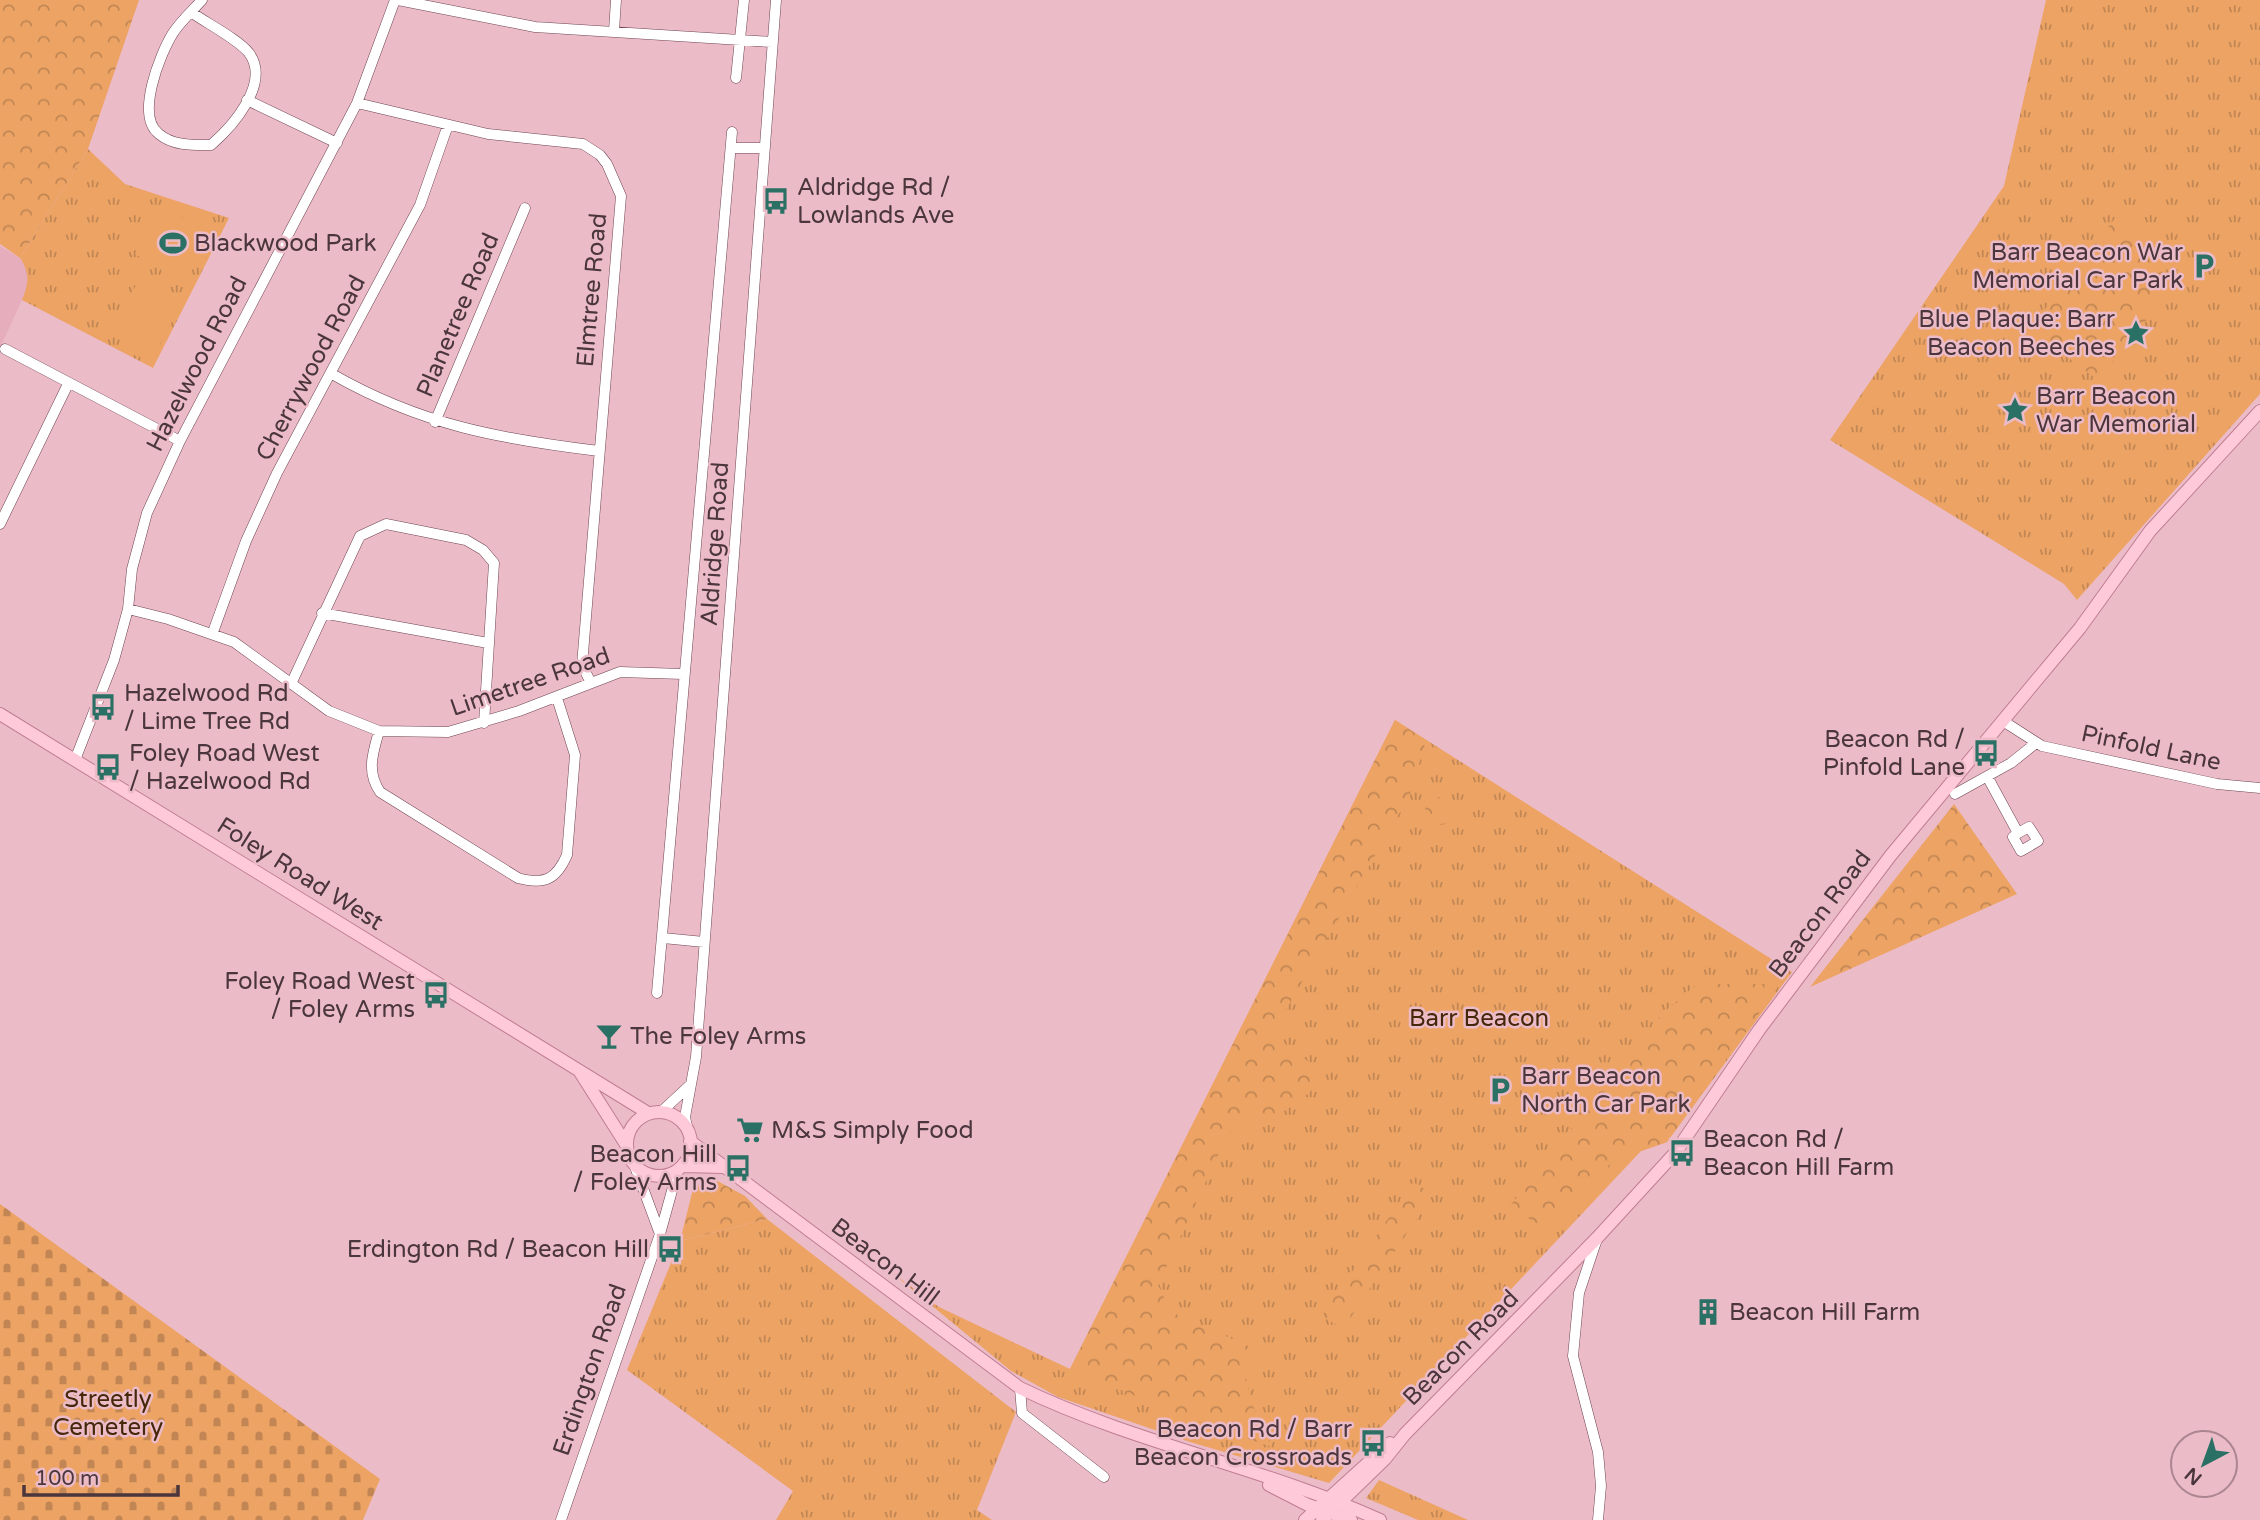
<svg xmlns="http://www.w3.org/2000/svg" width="2260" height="1520" viewBox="0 0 2260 1520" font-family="'Varela Round',sans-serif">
	<defs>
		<pattern id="grass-tufts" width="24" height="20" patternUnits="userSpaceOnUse" patternTransform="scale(1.75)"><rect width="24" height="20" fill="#eca364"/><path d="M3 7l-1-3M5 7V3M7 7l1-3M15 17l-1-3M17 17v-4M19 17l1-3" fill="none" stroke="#c18654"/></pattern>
		<pattern id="forest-crowns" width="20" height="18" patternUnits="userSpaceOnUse" patternTransform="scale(1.75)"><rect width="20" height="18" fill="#eca364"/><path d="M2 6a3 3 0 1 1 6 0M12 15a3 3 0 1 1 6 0" fill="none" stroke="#c18654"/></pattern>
		<pattern id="cemetery-stones" width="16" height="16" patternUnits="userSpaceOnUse" patternTransform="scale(1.75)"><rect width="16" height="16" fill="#eca364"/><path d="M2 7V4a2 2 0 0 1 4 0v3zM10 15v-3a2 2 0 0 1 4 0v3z" fill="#c18654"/></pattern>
	</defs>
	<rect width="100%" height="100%" fill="#ecbbc8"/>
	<!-- built -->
	<path fill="#e6adbd" d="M0,246L20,258L28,270V287L0,348Z"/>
	<!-- grass -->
	<path fill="url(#grass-tufts)" d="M2046,0H2260V394L2077,600L2064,584L1830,440L2004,186Z
		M88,149L125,184L229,218L153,368L22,300C29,283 30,273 20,258Z
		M1395,720L1792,972L1667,1142L1641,1151L1329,1483L1190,1442L1058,1397L1011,1371L891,1272L939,1307L1070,1369Z
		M767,1219L1016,1412L977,1510L992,1520H776L793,1491L627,1370L680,1241Z
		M1379,1480L1468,1520H1418L1366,1498Z"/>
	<!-- forest -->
	<path fill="url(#forest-crowns)" d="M0,0H139L88,149L20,258L0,244Z
		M2115,218L2169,261L2149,317L2098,380L2030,329Z
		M1395,720L1426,740L1410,795L1272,1034L1322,1072L1310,1092L1283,1112L1253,1118L1228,1134L1158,1285L1171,1312L1264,1353L1245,1374L1252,1404L1272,1447L1206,1425L1070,1369Z
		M1425 811a14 14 0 1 1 28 0a14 14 0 1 1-28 0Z
		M1954,804L2017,894L1810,987Z
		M1697,984H1780L1667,1142L1641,1151L1620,1153L1550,1231L1509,1207L1663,1013Z
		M712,1178L745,1196L767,1219L680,1241L693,1189Z
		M1413,1182L1433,1194L1343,1329L1322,1316Z"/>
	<!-- cemetery -->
	<path fill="url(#cemetery-stones)" d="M0,1204L380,1479L363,1520H0Z"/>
	<!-- pitch -->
	<path fill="#eca364" d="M160,206L211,232L183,283L135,254Z
		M137,283L180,307L154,355L111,331Z"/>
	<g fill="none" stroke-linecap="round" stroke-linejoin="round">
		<defs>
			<path id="minor" d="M398,0L535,27L772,42
				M191,12C206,23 238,39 249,53C271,83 233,126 211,145C194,145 173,146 159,134C135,116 160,54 173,33C181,21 193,10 202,0
				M614,31L616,0
				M736,78L744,0
				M247,100L337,143
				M357,103L488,134L583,144L600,155L607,164L621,196L582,665L590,681
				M731,148H765
				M5,349L180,441
				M332,374C421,425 500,439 599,451
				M435,422L525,208
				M0,524L68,384
				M128,609L168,619L234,642L329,711L379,731L448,732L519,711L620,672L683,674
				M322,613L488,643
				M213,632L246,541L277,473L420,205L448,125
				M291,684L360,536L386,524L466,540L483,550L494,563L484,723
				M2003,721L2042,746L2217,784L2260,788
				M379,731C373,753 366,771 380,792L518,878C544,885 556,880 567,855L575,755L557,698
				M75,760L114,660L128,609L132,569L147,513L180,441L357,103L395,0
				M1988,778L2018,833L2013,837L2021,851L2038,841L2029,827L2018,833
				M1955,794L2011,763L2036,743
				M663,938L704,942
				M657,993L732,132
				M661,1112L689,1086
				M688,1132L685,1117L696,1057L776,0
				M634,1164L660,1234
				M1597,1239L1579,1293L1573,1356L1598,1452L1601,1486L1598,1520
				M1020,1388L1022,1413L1104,1477
				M561,1520L660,1234L678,1169"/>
			<path id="major" d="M0,714L648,1113
				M580,1072L627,1146
				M627 1144a32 32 0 1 1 64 0a32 32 0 1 1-64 0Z
				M690,1141L1020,1388C1136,1444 1263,1467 1380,1520
				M683,1166L723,1167
				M1269,1485L1308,1505L1351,1520
				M1305,1520L1390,1443
				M1322,1520L1385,1459L1405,1434L1597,1238L1675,1153L1759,1030L1891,855L2080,628L2150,531L2260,411"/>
		</defs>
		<!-- minor casing -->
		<use href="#minor" stroke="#6e4551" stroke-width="11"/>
		<!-- major casing -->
		<use href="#major" stroke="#bf7e92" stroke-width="14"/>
		<!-- minor -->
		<use href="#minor" stroke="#fff" stroke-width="10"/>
		<!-- major -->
		<use href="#major" stroke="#fec9d9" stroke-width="12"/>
	</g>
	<!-- icons -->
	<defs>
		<symbol id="bus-bare" viewBox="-9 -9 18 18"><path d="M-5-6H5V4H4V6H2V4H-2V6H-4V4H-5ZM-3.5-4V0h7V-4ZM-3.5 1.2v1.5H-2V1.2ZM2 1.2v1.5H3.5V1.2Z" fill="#2a7064" stroke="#ecbbc8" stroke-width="2.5" paint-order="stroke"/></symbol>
		<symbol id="stadium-bare" viewBox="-9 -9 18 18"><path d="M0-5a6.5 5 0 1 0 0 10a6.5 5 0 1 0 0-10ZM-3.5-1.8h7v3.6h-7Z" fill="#2a7064" stroke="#ecbbc8" stroke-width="2.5" paint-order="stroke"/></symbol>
		<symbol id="parking-bare" viewBox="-9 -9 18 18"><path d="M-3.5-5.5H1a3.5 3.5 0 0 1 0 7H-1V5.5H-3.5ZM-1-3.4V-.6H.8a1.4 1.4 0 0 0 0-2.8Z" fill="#2a7064" stroke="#ecbbc8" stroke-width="2.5" paint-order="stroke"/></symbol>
		<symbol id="sight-bare" viewBox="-9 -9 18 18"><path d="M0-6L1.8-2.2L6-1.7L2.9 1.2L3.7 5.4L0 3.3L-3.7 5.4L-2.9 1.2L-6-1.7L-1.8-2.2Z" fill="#2a7064" stroke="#ecbbc8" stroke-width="2.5" paint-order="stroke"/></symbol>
		<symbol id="bar-bare" viewBox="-9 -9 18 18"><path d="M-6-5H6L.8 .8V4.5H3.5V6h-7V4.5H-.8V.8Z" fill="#2a7064" stroke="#ecbbc8" stroke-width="2.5" paint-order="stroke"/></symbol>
		<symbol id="supermarket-bare" viewBox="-9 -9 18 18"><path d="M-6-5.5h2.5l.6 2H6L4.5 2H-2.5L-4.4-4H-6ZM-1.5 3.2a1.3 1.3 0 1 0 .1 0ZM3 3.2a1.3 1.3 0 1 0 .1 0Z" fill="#2a7064" stroke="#ecbbc8" stroke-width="2.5" paint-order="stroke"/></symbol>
		<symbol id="building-bare" viewBox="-9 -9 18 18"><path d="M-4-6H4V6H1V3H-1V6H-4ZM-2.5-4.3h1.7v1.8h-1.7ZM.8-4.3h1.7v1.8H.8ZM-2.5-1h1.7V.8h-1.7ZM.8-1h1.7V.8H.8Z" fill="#2a7064" stroke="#ecbbc8" stroke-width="2.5" paint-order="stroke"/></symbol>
	</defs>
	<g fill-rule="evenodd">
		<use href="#bus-bare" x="757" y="182" width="38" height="38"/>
		<use href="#stadium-bare" x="154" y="224" width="38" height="38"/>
		<use href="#parking-bare" x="2185" y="247" width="38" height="38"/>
		<use href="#sight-bare" x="2117" y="314" width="38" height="38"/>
		<use href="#sight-bare" x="1996" y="391" width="38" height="38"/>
		<use href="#bus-bare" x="84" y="688" width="38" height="38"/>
		<use href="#bus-bare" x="1967" y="734" width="38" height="38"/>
		<use href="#bus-bare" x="89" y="748" width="38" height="38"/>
		<use href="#bus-bare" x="417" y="976" width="38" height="38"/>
		<use href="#bar-bare" x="590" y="1017" width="38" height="38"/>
		<use href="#parking-bare" x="1481" y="1071" width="38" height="38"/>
		<use href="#supermarket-bare" x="731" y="1111" width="38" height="38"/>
		<use href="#bus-bare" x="1663" y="1134" width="38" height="38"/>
		<use href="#bus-bare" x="719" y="1149" width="38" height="38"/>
		<use href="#bus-bare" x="651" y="1230" width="38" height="38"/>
		<use href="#building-bare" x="1689" y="1293" width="38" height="38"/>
		<use href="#bus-bare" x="1354" y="1424" width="38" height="38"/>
	</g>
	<g text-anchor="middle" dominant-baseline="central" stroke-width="5" stroke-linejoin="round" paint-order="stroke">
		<!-- poi labels -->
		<g font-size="24" fill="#4a363c" stroke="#ecbbc8" text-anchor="start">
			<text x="797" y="187">Aldridge Rd /<tspan x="797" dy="28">Lowlands Ave</tspan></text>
			<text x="194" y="243">Blackwood Park</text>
			<text x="2183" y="252" text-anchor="end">Barr Beacon War<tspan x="2183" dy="28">Memorial Car Park</tspan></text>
			<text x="2115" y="319" text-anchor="end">Blue Plaque: Barr<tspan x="2115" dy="28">Beacon Beeches</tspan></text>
			<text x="2036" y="396">Barr Beacon<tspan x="2036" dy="28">War Memorial</tspan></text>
			<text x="124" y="693">Hazelwood Rd<tspan x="124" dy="28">/ Lime Tree Rd</tspan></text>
			<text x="1965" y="739" text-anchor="end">Beacon Rd /<tspan x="1965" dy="28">Pinfold Lane</tspan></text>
			<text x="129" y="753">Foley Road West<tspan x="129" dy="28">/ Hazelwood Rd</tspan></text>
			<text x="415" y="981" text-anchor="end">Foley Road West<tspan x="415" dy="28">/ Foley Arms</tspan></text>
			<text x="630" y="1036">The Foley Arms</text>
			<text x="1521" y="1076">Barr Beacon<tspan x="1521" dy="28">North Car Park</tspan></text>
			<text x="771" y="1130">M&amp;S Simply Food</text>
			<text x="1703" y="1139">Beacon Rd /<tspan x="1703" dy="28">Beacon Hill Farm</tspan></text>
			<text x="717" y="1154" text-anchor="end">Beacon Hill<tspan x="717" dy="28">/ Foley Arms</tspan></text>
			<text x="649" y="1249" text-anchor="end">Erdington Rd / Beacon Hill</text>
			<text x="1729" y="1312">Beacon Hill Farm</text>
			<text x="1352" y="1429" text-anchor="end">Beacon Rd / Barr<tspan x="1352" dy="28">Beacon Crossroads</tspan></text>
		</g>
		<!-- street labels -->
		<g font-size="24" fill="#4a363c" stroke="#ecbbc8">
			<text transform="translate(592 290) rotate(-85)">Elmtree Road</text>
			<text transform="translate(458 315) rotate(-67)">Planetree Road</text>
			<text transform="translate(197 364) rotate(-63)">Hazelwood Road</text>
			<text transform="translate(311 368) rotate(-62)">Cherrywood Road</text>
			<text transform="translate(715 544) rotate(-86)">Aldridge Road</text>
			<text transform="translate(530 682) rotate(-19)">Limetree Road</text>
			<text transform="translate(2151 748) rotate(12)">Pinfold Lane</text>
			<text transform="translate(300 874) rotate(32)">Foley Road West</text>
			<text transform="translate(1820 914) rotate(-53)">Beacon Road</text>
			<text transform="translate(885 1262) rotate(37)">Beacon Hill</text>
			<text transform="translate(1461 1348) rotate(-45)">Beacon Road</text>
			<text transform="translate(590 1370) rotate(-71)">Erdington Road</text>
		</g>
		<!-- park labels -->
		<g font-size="24" fill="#45270a" stroke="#ecbbc8">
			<text x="1479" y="1018">Barr Beacon</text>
			<text x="108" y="1399">Streetly<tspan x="108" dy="28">Cemetery</tspan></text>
		</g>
	</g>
	<!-- north arrow -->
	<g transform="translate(2204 1464) rotate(221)"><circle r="33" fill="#ecbbc8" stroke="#ab8690" stroke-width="2"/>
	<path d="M0-5L12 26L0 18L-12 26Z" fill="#2a7064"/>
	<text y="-10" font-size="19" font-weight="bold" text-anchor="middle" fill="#4a363c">N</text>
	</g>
	<!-- scale -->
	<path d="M24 1485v10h154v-10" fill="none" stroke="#4a363c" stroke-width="3.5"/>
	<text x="35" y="1485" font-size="21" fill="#4a363c" stroke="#ecbbc8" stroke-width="5" paint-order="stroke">100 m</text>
</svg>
